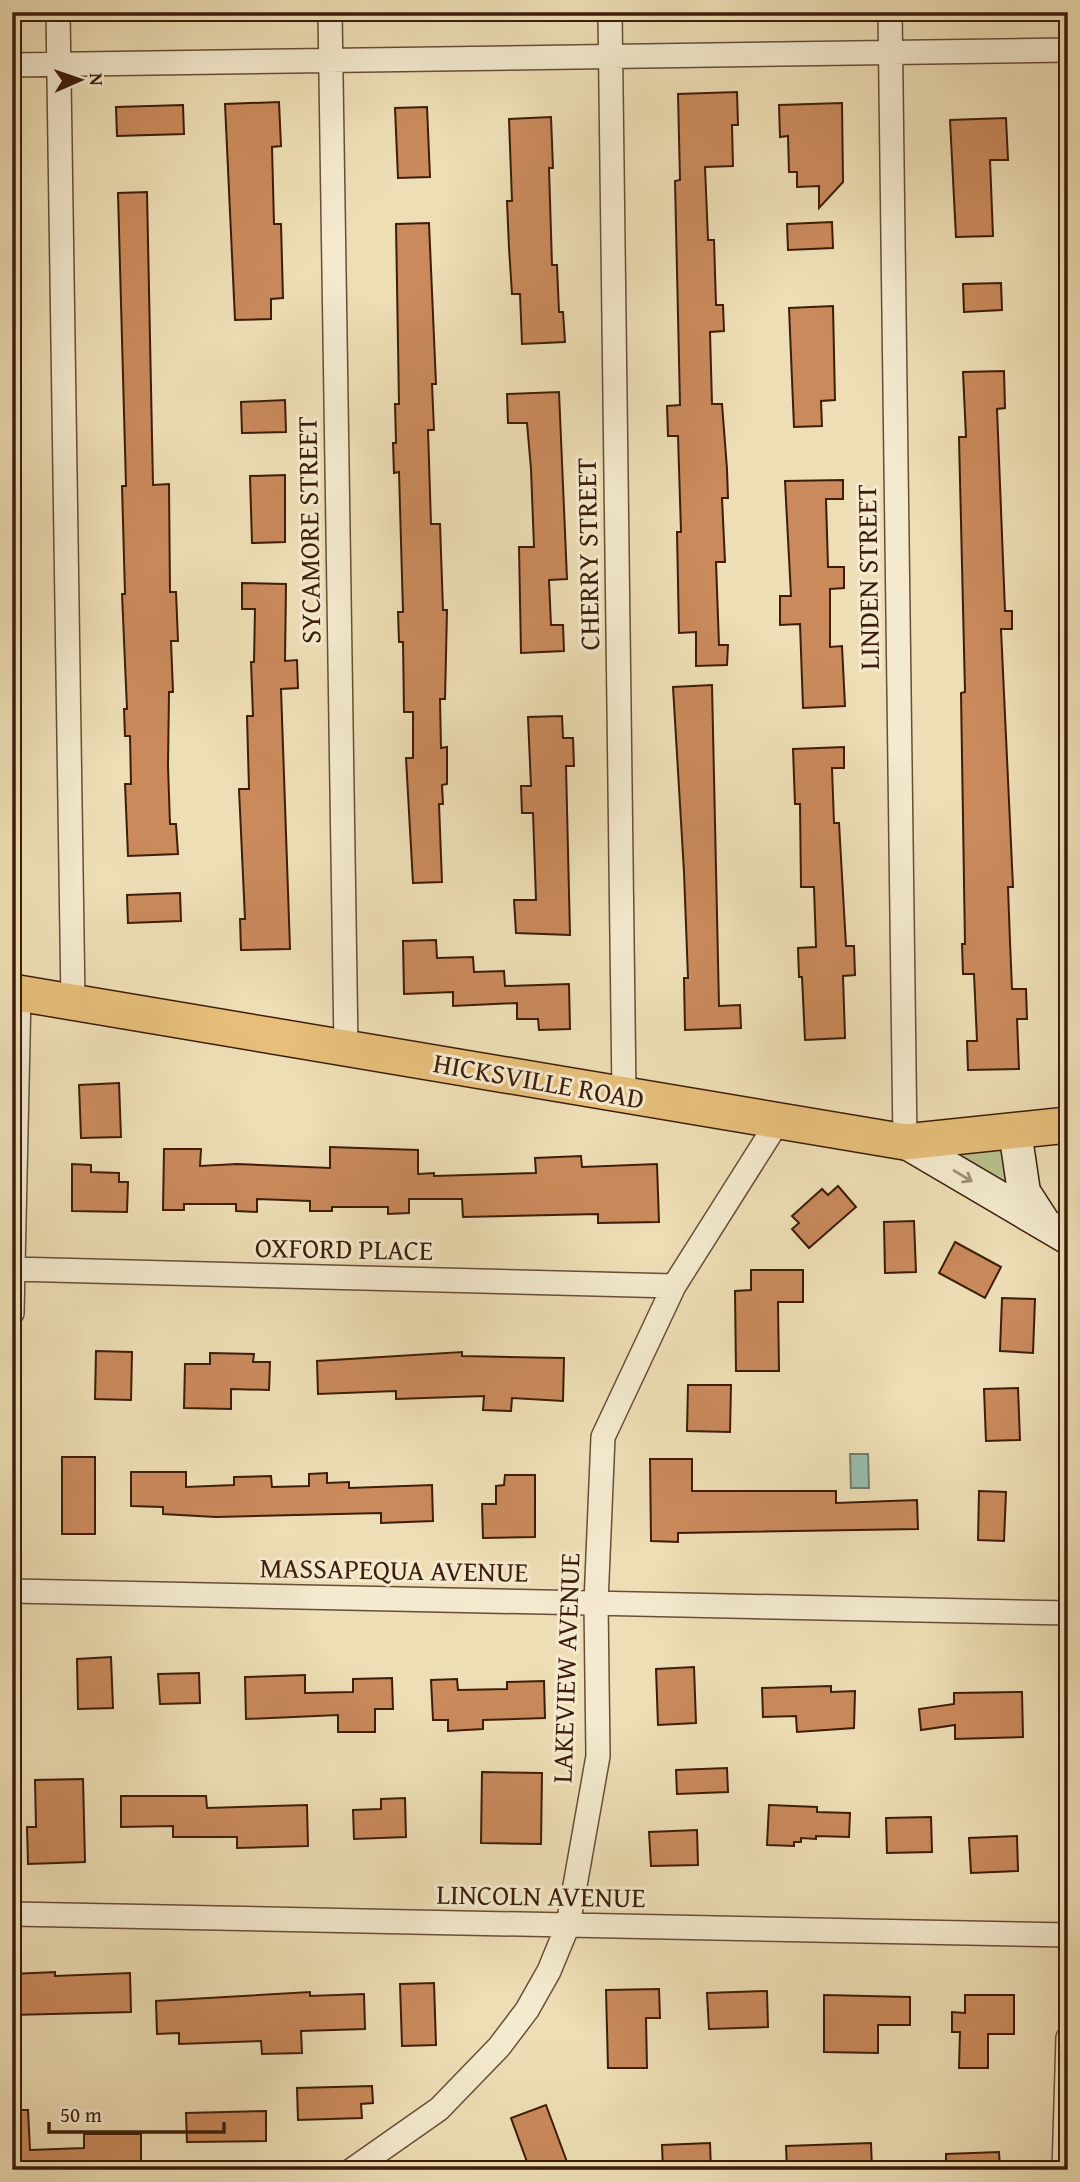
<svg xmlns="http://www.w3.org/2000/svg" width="1080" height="2182" viewBox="0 0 1080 2182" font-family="'Gentium Book Plus',serif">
	<rect width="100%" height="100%" fill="#eedeb5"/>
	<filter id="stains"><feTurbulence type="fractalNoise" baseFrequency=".00286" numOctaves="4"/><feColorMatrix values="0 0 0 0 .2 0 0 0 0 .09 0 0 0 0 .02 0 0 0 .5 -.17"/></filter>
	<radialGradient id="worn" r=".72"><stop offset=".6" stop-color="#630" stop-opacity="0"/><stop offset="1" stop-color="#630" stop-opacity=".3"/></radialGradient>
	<!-- green -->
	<path fill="#b8c18e" stroke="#7a6f4c" stroke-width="2" d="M1010,1137L1027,1209L915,1144Z"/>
	<!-- water -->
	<path fill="#99bcaf" stroke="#747c6d" stroke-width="2" d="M850,1454H868L869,1488H851Z"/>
	<!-- building -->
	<path fill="#ca8a5c" stroke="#3d1d0b" stroke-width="2" d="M737,92L738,125H732L733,166L705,167L708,240H714L716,305H723L724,331L710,332L712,404H722L727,469L728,498H722L725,562H716L719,645H728L727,665L696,666V632L679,633L677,532H681L678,436H668L667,406L680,405L675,181L680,180L678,94Z
		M279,102L281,146L272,147L274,224H281L283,298L271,299V319L235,320L225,104Z
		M842,103L843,182L819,208V186L797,187V172H789L788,136L780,137L779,105Z
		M183,105L184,134L117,136L116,107Z
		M427,107L430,177L398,178L395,108Z
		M551,117L553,168H549L552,265H557L559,312H563L565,342L522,344L520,294H512L509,248L507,201H512L509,119Z
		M1006,118L1008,160H990L993,236L956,237L950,120Z
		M147,192L153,485L169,484L170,592H176L178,641H171L173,692H169L168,766L170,824H176L178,854L128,856L125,784H131L130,736H125L124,709H127L122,594H125L122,486H126L118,193Z
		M832,222L833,248L788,250L787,224Z
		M429,223L436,384H432L434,430H428L431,524H440L443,610H447L445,699H440L441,748L447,747V784L442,785L443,804H439L442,882L413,883L406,758H413V712H404L403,642H399L398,612H403L399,472L394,473L393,443H396L395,404H399L396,224Z
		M1001,283L1002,310L964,312L963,284Z
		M833,306L835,400L821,401L822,426L794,427L789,308Z
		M1004,371L1005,408L997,409L1005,611H1012V629H1001L1013,887H1008L1010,942L1012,989H1026L1027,1019H1017L1019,1069L968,1070L967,1041H977L974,974H963L962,944H965L961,693L965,692L959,437H966L963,372Z
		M559,392L567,579L549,580L551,625H563L564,651L521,653L519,547H534L531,469L527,423H508L507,394Z
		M285,400L286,432L242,433L241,402Z
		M285,475V542L252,543L250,476Z
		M843,480V499H826L828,567H844V588L830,589V647L842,646L845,706L803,708L800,624L780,625V596H791L785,481Z
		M242,583L286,584L285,661L297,660L298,688L281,689L290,949L241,950L240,919H245L239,789H249L247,716H253L251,662H254L255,609H242Z
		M712,685L719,1006L740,1005L741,1028L685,1030L684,978H688L684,872L673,687Z
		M562,716L563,738H573L574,766H566L570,935L516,933L514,900H536L533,813H522L521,786H531L528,717Z
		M844,747V768H832L834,823H839L846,946H854L855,975L843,976L845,1038L805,1040L802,977H799L798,948L816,947L814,887H801L800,804H795L793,749Z
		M180,893L181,921L128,923L127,895Z
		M436,940L437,958L473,957L474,972L504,971L505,986L569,984L570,1029L539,1030L538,1019H517V1003L453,1006V992L404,994L403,941Z
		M119,1083L121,1137L81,1138L79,1085Z
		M330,1147L418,1150V1174L434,1173V1176L536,1173L535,1158L581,1156L582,1167L657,1164L659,1222L598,1223V1214L463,1217L462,1199H409V1213L388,1214V1207H332V1211H310V1201L257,1199V1212L236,1211V1204H184V1210H163L164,1149H201L200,1166L237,1164L330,1168Z
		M72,1164L91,1165V1172L119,1173V1182H128L127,1212L72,1211Z
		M838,1186L856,1207L809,1248L792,1229L799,1223L792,1216L822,1189L828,1195Z
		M914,1221L916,1272L885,1273L884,1222Z
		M955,1242L1001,1267L985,1298L939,1273Z
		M751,1270H803V1302H778L779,1371H736L735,1291L751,1290Z
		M1002,1298L1035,1299L1033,1353L1000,1351Z
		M96,1351L132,1352L131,1400L95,1399Z
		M462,1352V1356L564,1358L563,1401L512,1398L511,1411L483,1410L484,1396L396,1399V1391L318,1394L317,1361Z
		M210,1353L254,1354L253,1362H270L269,1390L231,1389V1409L184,1408L185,1364H210Z
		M688,1385H731L730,1432L687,1431Z
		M1018,1388L1020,1440L986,1441L984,1389Z
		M62,1457H95V1534H62Z
		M650,1459H692V1491H836V1503L917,1500L918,1529L678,1533V1542L651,1541Z
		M131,1472H186V1487L234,1485V1477L271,1476L272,1487L309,1486V1474L327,1473V1483L349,1482V1488L432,1485L433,1521L381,1523V1513L216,1517L163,1514V1507L131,1506Z
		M505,1475H535V1537L483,1538L482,1504H496V1486L504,1485Z
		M979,1491L1006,1492L1004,1541L978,1540Z
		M111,1657L113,1708L78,1709L77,1659Z
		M694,1667L696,1723L658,1725L656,1669Z
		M199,1673L200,1703L160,1704L158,1674Z
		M305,1675V1693L353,1692V1679L392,1678L393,1709H375V1732H338V1715L246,1719L245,1677Z
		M457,1679L458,1690L507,1689V1682L544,1681L545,1718L483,1720V1729L448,1731V1720H433L431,1680Z
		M831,1686V1692L855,1691L854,1728L797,1732L796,1716L763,1717L762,1688Z
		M1022,1692L1023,1737L955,1739V1725L921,1730L919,1709L954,1704V1693Z
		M727,1768L728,1792L677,1794L676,1770Z
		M482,1772L542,1773L541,1844L481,1843Z
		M83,1779L85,1862L28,1864L27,1827H36L35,1780Z
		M121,1796H206L207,1808L307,1805L308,1846L237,1848V1837H173V1826L121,1827Z
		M405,1798L406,1837L354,1839L353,1810L381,1809V1799Z
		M769,1805L817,1807V1812L850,1813L849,1837L816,1836V1839L801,1838V1842H794V1846L767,1845Z
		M931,1817L932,1852L887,1853L886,1818Z
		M697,1830L698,1865L651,1866L649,1832Z
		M1017,1836L1018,1871L971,1873L969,1838Z
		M55,1972V1976L130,1973L131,2012L12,2015V1974Z
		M434,1983L436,2045L402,2046L400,1984Z
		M659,1989L660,2018H646L647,2068H608L606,1990Z
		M767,1991L768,2027L709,2029L707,1993Z
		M310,1992V1996L364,1994L365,2029L301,2031L302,2053L262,2054L261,2041L179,2044V2033L157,2034L156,2001Z
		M824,1995L910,1997V2025H878V2053L824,2052Z
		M965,1995H1014V2034H988V2068H959L960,2032H952V2012L965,2013Z
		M372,2086L373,2103L361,2104L362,2118L298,2120L297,2088Z
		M546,2105L570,2170H530L511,2118Z
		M12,2110H28L30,2150L84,2148V2134H141V2166L52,2165V2170H12Z
		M266,2111V2141L187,2142L186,2113Z
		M710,2143L711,2170H663L662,2145Z
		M871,2143L872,2170H787L786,2146Z
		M999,2152L1000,2170H946V2154Z"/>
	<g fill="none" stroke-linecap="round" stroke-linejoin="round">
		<defs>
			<path id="minor" d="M58,12L73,1002
				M330,12L346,1048
				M610,12L624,1094
				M890,12L905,1142
				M12,65L1068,50
				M13,1269L674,1286
				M12,1313L19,993
				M12,1591L1068,1613
				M12,1914L1068,1935
				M352,2170L439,2109L499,2047L527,2010L549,1971L568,1925L598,1756L596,1603L603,1437L674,1286L777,1123
				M1064,2170L1068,2038"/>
			<path id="secondary" d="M1015,1131L1024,1192L1044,1223
				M905,1142L1068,1238"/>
			<path id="primary" d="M12,992L905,1142L1068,1125"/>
		</defs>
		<!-- minor casing -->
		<use href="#minor" stroke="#694d36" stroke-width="26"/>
		<!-- secondary casing -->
		<use href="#secondary" stroke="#3d1d0b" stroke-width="35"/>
		<!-- primary casing -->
		<use href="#primary" stroke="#3d1d0b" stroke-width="38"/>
		<!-- minor -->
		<use href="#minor" stroke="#f4eacf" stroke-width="23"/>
		<!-- secondary -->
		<use href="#secondary" stroke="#f4eacf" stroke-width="32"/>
		<!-- primary -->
		<use href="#primary" stroke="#e7bf7a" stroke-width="35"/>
	</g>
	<!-- one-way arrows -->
	<defs><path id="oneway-shaft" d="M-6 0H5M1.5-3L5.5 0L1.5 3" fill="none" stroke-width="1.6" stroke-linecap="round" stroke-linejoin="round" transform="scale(1.75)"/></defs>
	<use stroke="#a28e77" href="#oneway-shaft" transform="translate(963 1176) rotate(31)"/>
	<g text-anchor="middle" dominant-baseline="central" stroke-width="6" stroke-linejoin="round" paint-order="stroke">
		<!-- street labels -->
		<g font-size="28" fill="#3d1d0b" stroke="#f4eacf">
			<text transform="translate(308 530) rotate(-91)">SYCAMORE STREET</text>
			<text transform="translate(587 554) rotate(-91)">CHERRY STREET</text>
			<text transform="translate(867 577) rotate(-91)">LINDEN STREET</text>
			<text transform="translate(539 1080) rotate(10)">HICKSVILLE ROAD</text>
			<text transform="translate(344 1248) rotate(1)">OXFORD PLACE</text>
			<text transform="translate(394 1569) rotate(1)">MASSAPEQUA AVENUE</text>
			<text transform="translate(565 1668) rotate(-88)">LAKEVIEW AVENUE</text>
			<text transform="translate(541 1895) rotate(1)">LINCOLN AVENUE</text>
		</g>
	</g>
	<!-- margin -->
	<rect width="1080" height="2182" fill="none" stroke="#eedeb5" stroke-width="42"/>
	<rect x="14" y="14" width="1052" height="2154" fill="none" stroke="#3d1d0b" stroke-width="3.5"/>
	<rect x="21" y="21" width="1038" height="2140" fill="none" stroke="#3d1d0b" stroke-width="2"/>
	<!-- north arrow -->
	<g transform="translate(80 80) rotate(88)" stroke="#f4eacf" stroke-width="5" paint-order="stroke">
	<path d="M0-5L12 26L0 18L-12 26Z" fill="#3d1d0b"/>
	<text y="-10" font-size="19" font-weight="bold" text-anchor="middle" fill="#3d1d0b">N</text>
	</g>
	<!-- scale -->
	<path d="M49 2122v10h175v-10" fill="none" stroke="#3d1d0b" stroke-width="3.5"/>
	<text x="60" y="2122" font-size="21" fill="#3d1d0b" stroke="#f4eacf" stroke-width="5" paint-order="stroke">50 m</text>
	<rect width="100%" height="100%" filter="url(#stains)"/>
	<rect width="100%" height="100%" fill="url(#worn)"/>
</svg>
